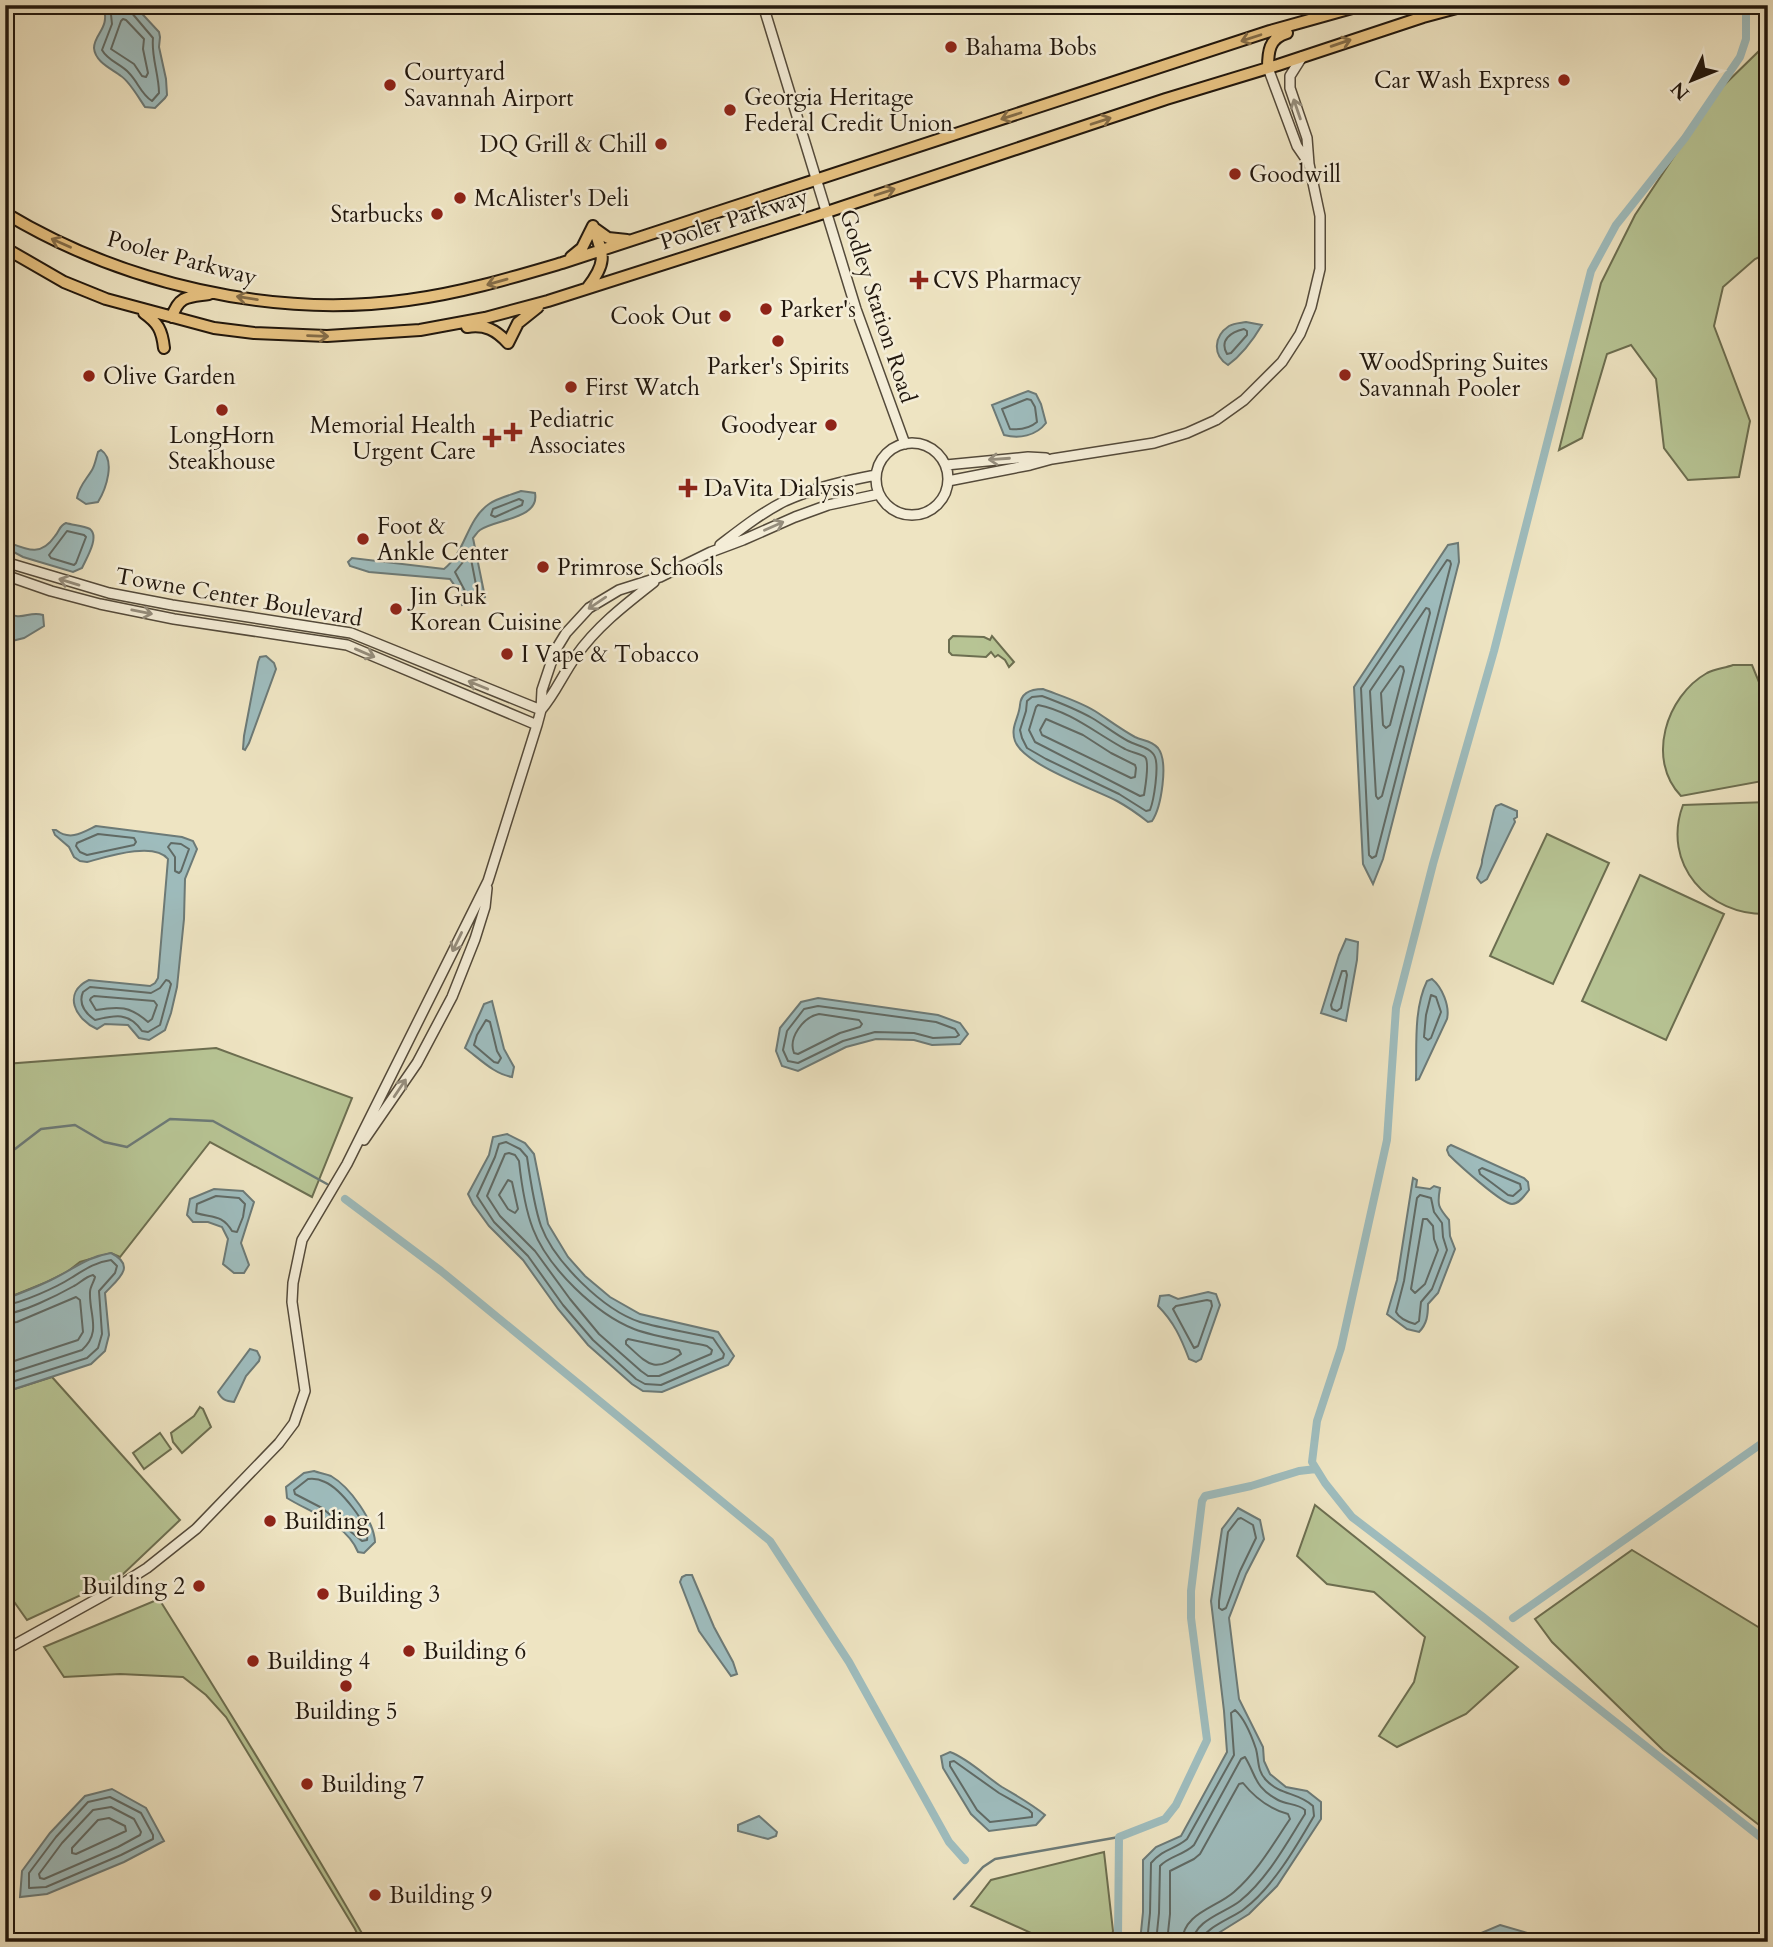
<svg xmlns="http://www.w3.org/2000/svg" width="1773" height="1947" viewBox="0 0 1773 1947" font-family="Cardo,serif">
	<rect width="100%" height="100%" fill="#eee4c2"/>
	<filter id="stains"><feTurbulence type="fractalNoise" baseFrequency=".00286" numOctaves="4"/><feColorMatrix values="0 0 0 0 .2 0 0 0 0 .09 0 0 0 0 .02 0 0 0 .5 -.17"/></filter>
	<radialGradient id="worn" r=".72"><stop offset=".6" stop-color="#630" stop-opacity="0"/><stop offset="1" stop-color="#630" stop-opacity=".3"/></radialGradient>
	<!-- green -->
	<path fill="#b7c494" stroke="#6c6e50" stroke-width="2" d="M1768,48V253L1755,259L1723,287L1714,326L1750,421L1739,477L1688,480L1664,448L1656,379L1631,345L1607,354L1582,438L1559,450L1601,283L1635,215L1717,92L1760,50Z
		M953,636L984,637L990,640L992,636L1014,662L1009,667L1005,660L998,655L995,657L991,652L986,657L952,655L949,652V640Z
		M1733,665H1752L1768,704V780L1681,796C1646,760 1666,696 1707,673C1715,669 1725,668 1733,665Z
		M1768,802V914C1708,916 1661,864 1683,805Z
		M1547,834L1609,863L1553,984L1490,956Z
		M1640,875L1724,914L1666,1040L1582,1001Z
		M216,1048L352,1098L312,1197L210,1142L120,1257L111,1253L80,1262L67,1272L47,1282L5,1299V1064Z
		M52,1377L180,1520L120,1577L27,1620L5,1589V1392Z
		M200,1407L203,1409L211,1427L182,1453L173,1442L171,1433L194,1416Z
		M160,1433L171,1449L144,1469L133,1453Z
		M1315,1505L1518,1667L1466,1714L1397,1747L1379,1736L1414,1682L1425,1637L1374,1592L1327,1584L1297,1556Z
		M1632,1550L1768,1633V1832L1663,1750L1552,1642L1535,1619Z
		M159,1599C230,1712 300,1826 367,1942H361L355,1929L226,1717L206,1695L183,1677L120,1674L64,1677L44,1647Z
		M1104,1852L1113,1931L1110,1942H1046L1040,1937L971,1906L991,1880Z"/>
	<!-- water -->
	<path fill="#9ebcbd" stroke="#6c7a77" stroke-width="2" d="M103,5H134L159,32L160,37L159,47L166,79L167,95L165,98L155,108L145,107C138,97 130,82 121,76C112,69 95,62 94,48C94,33 111,29 103,5Z
		M1246,322L1262,325C1253,340 1242,355 1228,365C1212,355 1214,336 1229,326C1234,323 1241,323 1246,322Z
		M1028,391L1036,394L1041,404L1046,423C1036,436 1019,439 1004,435L992,405Z
		M101,450C116,460 106,489 98,502L86,504L77,498C79,486 86,480 92,470C95,465 96,458 98,452Z
		M521,491L535,493C540,519 496,519 480,530C477,532 475,536 473,538L485,597L462,605L457,589L450,579L369,572L350,566L348,562L352,558L444,569C466,552 466,520 489,504C497,498 511,495 521,491Z
		M66,523C73,525 84,526 90,529C100,537 86,559 82,568L73,572L23,557L10,550H5V541C26,549 40,558 55,536C60,530 59,526 66,523Z
		M1458,543L1459,562L1383,859L1373,884L1363,864L1354,687L1448,545Z
		M5,611C22,623 28,610 43,615L44,626L24,638L12,641L5,647Z
		M266,656L274,663L276,669L249,743L245,750L243,749L244,736L258,662L260,657Z
		M1043,689C1061,696 1082,702 1098,713C1110,721 1122,730 1135,737C1143,741 1151,740 1158,748C1169,762 1161,808 1152,821L1148,822C1138,814 1128,807 1117,801C1094,789 1024,765 1015,741C1010,727 1019,718 1020,705C1021,692 1031,689 1043,689Z
		M1501,804L1517,811V817L1514,819L1515,822L1487,879L1481,883L1477,878C1478,872 1483,865 1482,860L1494,810L1496,806Z
		M96,826L182,837L193,841L197,849L185,879L184,919L177,987L171,1013L165,1030L149,1040L139,1038L128,1025L105,1024L97,1029C75,1019 62,993 89,980L150,986L155,983L158,978L168,859C154,841 106,857 87,862L80,861L74,857L69,847L55,835L53,830H56C70,841 82,833 96,826Z
		M1346,939L1358,942L1357,960L1346,1021L1321,1013L1339,955Z
		M1432,979C1442,987 1450,1006 1447,1019L1419,1079L1416,1080C1417,1048 1413,1010 1427,981Z
		M818,998L938,1015L960,1023L968,1034L960,1044L932,1045L914,1040L876,1039L846,1047L798,1071L782,1066L776,1051L780,1028L801,1002Z
		M492,1001L504,1049L514,1067L512,1077C494,1074 480,1059 465,1048L484,1004Z
		M507,1134L525,1143L534,1154L548,1224L568,1257L585,1276L610,1297L640,1314L718,1332L734,1356L728,1365L662,1392L643,1391L632,1384L588,1345L558,1309L523,1260L489,1226L473,1204L468,1194L489,1155L493,1137Z
		M1451,1145L1524,1178L1528,1182L1529,1190C1525,1195 1519,1204 1512,1204C1502,1204 1458,1164 1449,1155L1447,1150L1448,1147Z
		M1413,1178L1417,1180L1416,1187L1430,1189L1434,1186L1440,1188C1437,1205 1438,1207 1449,1220L1450,1236L1455,1249L1438,1293L1428,1304C1428,1315 1427,1324 1419,1332L1407,1329L1387,1314L1397,1280Z
		M214,1189L243,1191L254,1202L241,1243L249,1265L244,1273H234L223,1264L228,1239L222,1227L208,1222H193L187,1215L190,1199Z
		M111,1253C137,1266 118,1279 105,1293L109,1335L105,1351L91,1364L5,1392V1299C21,1293 37,1287 51,1280C74,1269 86,1257 111,1253Z
		M1208,1292L1216,1294L1220,1305L1201,1359L1196,1362L1189,1359C1181,1338 1174,1322 1158,1306L1160,1296L1169,1295L1178,1299Z
		M250,1349L257,1351L260,1357L259,1361L246,1376L234,1402C226,1401 222,1400 218,1392Z
		M314,1471C319,1473 326,1474 331,1476C350,1487 374,1521 375,1542L364,1553L358,1552C346,1523 311,1513 287,1498L286,1487L304,1473Z
		M1238,1508L1260,1520L1264,1539L1246,1574L1229,1618L1239,1699L1263,1747L1264,1761L1270,1774L1286,1787L1307,1791L1321,1802V1819L1277,1886L1249,1914L1204,1942H1140L1143,1912V1860L1156,1847L1181,1836L1227,1752L1224,1711L1211,1601L1222,1529Z
		M686,1575H692L714,1627L733,1662L737,1674L731,1676L699,1631L680,1582L682,1577Z
		M950,1752C969,1759 985,1776 1002,1787C1017,1796 1032,1804 1045,1815L1036,1825L989,1831L971,1814L943,1768L941,1756Z
		M112,1789L146,1808L164,1841L124,1862L47,1894L20,1897L22,1871L50,1833L85,1796Z
		M759,1816L777,1832L776,1836L768,1839L738,1831V1825Z
		M1500,1925L1545,1938L1550,1942H1460Z"/>
	<g fill="none" stroke-linecap="round" stroke-linejoin="round">
		<!-- shore -->
		<path stroke="#606a65" stroke-width="2" d="M110,5L112,24L102,50C108,61 121,64 129,73C138,82 141,94 152,101L159,93C159,75 151,56 153,38L131,12L129,5
			M123,19L126,20L144,39L143,49L148,73L146,77L142,76L134,64L111,49L121,21Z
			M1244,329L1247,331V335L1231,353L1227,354C1219,340 1231,332 1244,329Z
			M1027,399L1031,400L1035,407L1037,422C1030,428 1020,430 1010,429L1002,409Z
			M519,499L523,501L522,505L495,517L491,515L493,509Z
			M67,531L84,535L86,537L76,563L74,565L51,558L49,555Z
			M467,557L471,559L477,590L475,593L469,595L466,593L455,572Z
			M1447,560L1450,561L1451,564L1376,856L1372,858L1369,855L1361,688Z
			M1426,608L1429,609L1430,613L1382,796L1378,799L1376,796L1370,691Z
			M1400,666L1403,667L1404,671L1390,725L1386,728L1383,725L1381,693Z
			M1042,696C1058,702 1076,709 1092,718C1104,725 1115,734 1128,741C1137,746 1151,747 1155,757C1159,767 1154,800 1150,810L1146,811L1119,794L1046,759L1027,748L1022,738L1020,730L1026,711L1027,701L1032,697Z
			M1038,705C1070,711 1097,734 1125,749C1130,752 1141,754 1145,757C1150,762 1145,788 1144,795L1140,796L1035,742L1029,730L1036,707Z
			M1046,719L1083,735L1111,753L1135,765L1136,768L1135,777L1131,778L1042,735L1040,730Z
			M98,834L134,838L136,842L134,845L87,855L80,852L76,846L77,843Z
			M171,843L181,844L189,849L181,871L179,873L175,871V857L168,847Z
			M1342,971H1346L1347,975L1341,1008L1337,1011L1332,1009L1331,1005Z
			M166,980L169,981L171,984L160,1025L148,1032L142,1031C129,1012 115,1015 95,1020C85,1013 78,1004 83,992L90,987L151,993L160,988Z
			M1431,995L1436,997L1441,1012L1431,1038L1428,1040L1424,1037L1426,1015Z
			M94,996L154,1001L157,1005L152,1019L148,1022C130,1006 119,1006 96,1010L90,1000L91,998Z
			M818,1006L936,1022L955,1029L959,1035L956,1037L933,1038L914,1033L875,1032L843,1041L798,1063L788,1061L783,1050L787,1031L804,1009Z
			M819,1014L859,1020L862,1024L860,1027L840,1033L798,1054L794,1053C788,1038 803,1017 819,1014Z
			M486,1020L490,1022L497,1051L501,1058L498,1063L494,1062L474,1045L477,1035Z
			M506,1142L520,1149L527,1157C530,1178 534,1206 541,1226C554,1261 603,1310 640,1322C663,1329 689,1332 713,1338L724,1354L723,1358L661,1385L645,1384L636,1379L593,1340L563,1305L528,1256L494,1222L477,1196L495,1157L499,1144Z
			M509,1153L515,1155L519,1161C521,1180 526,1211 533,1229C548,1268 596,1314 634,1329C655,1337 685,1341 707,1346L712,1350L711,1354L659,1376H648L641,1371L599,1334L570,1299L535,1251L500,1216L487,1196L505,1154Z
			M1482,1168L1520,1184L1521,1189L1513,1196L1508,1195L1480,1174L1479,1170Z
			M508,1180L512,1182L518,1209L515,1213L508,1209L499,1195Z
			M1420,1195L1431,1198L1434,1212L1442,1223L1443,1237L1447,1250L1432,1289L1421,1302L1419,1321L1415,1324C1408,1322 1399,1318 1396,1312L1404,1281L1417,1198Z
			M216,1196L239,1198L245,1204L243,1217L237,1232L232,1231C222,1214 212,1218 196,1213L197,1204Z
			M1423,1219H1427L1433,1226L1434,1239L1438,1250L1425,1284L1415,1293L1411,1289Z
			M1207,1300L1211,1301L1212,1306L1198,1346L1194,1348L1173,1309L1176,1306Z
			M5,1305C22,1303 57,1287 71,1278C84,1270 95,1262 111,1260L117,1266L115,1273L99,1291L102,1334L98,1348L87,1358L5,1384
			M5,1314C22,1313 58,1295 74,1286C80,1283 85,1277 93,1275L95,1277C94,1282 90,1287 90,1292C89,1315 102,1332 82,1350L5,1375
			M5,1324L17,1322L76,1297L80,1300L83,1332L78,1340L5,1364
			M628,1339L679,1350L681,1354C654,1374 648,1364 626,1344V1341Z
			M308,1479C314,1478 319,1479 325,1482C339,1488 370,1524 367,1540L362,1541L322,1508L295,1494L294,1490Z
			M1241,1518L1253,1525L1256,1538L1240,1571L1226,1608L1222,1610L1219,1608V1601L1228,1532L1238,1519Z
			M954,1761L999,1793L1029,1810L1032,1813V1817L990,1822L977,1810L950,1766V1762Z
			M110,1797L141,1813L153,1835V1839L121,1855L46,1887L29,1888V1873L56,1837L88,1802Z
			M111,1807L134,1819L141,1832L140,1835L118,1847L44,1879L40,1878L39,1874L62,1843L93,1810Z
			M109,1818L125,1826L126,1831L76,1854L72,1853V1848L98,1820Z
			M1147,1942L1150,1913L1151,1863C1164,1848 1174,1850 1187,1839L1234,1755L1231,1713L1235,1710C1244,1718 1252,1737 1256,1749C1259,1760 1257,1771 1266,1780C1281,1796 1298,1792 1313,1806L1314,1816C1296,1847 1273,1887 1244,1909C1233,1918 1203,1928 1201,1942
			M1156,1942L1159,1913L1160,1866C1169,1856 1184,1855 1194,1845L1241,1759L1245,1757C1257,1777 1254,1787 1278,1800C1287,1805 1297,1803 1305,1810V1814C1286,1844 1268,1878 1240,1901C1225,1913 1194,1920 1193,1942
			M1167,1942L1170,1914V1871L1194,1859L1200,1854L1239,1784L1243,1783C1255,1798 1270,1809 1288,1814L1290,1819C1273,1844 1258,1871 1234,1892C1216,1908 1183,1913 1182,1942"/>
		<!-- stream -->
		<path stroke="#6c7a77" stroke-width="2.5" d="M5,1150L15,1149L41,1129L75,1125L104,1142L127,1147L170,1119L213,1121L327,1184
			M954,1899L983,1867L995,1859L1119,1837"/>
		<!-- canal -->
		<path stroke="#9ebcbd" stroke-width="8" d="M1746,5V39L1740,57L1685,138L1616,225L1591,271L1494,651L1433,864L1396,1008L1387,1140L1341,1348L1317,1421L1312,1462L1325,1483L1352,1517L1483,1617L1768,1843
			M345,1199L441,1271L770,1541L849,1662L949,1842L965,1860
			M1513,1618L1768,1439
			M1116,1942L1118,1936L1119,1837L1165,1819L1176,1805L1207,1740L1191,1618V1591L1202,1501L1205,1496L1251,1486L1299,1471L1316,1469"/>
		<defs>
			<path id="tertiary" d="M763,5L856,309L905,444
				M1268,68L1297,146L1308,162
				M876 479a36 36 0 1 1 72 0a36 36 0 1 1-72 0Z
				M946,465L1028,457L1046,458
				M948,481L1030,465L1052,459L1154,443L1187,433L1216,420L1244,400L1282,362L1300,334L1311,307L1320,269V216L1309,164L1307,138L1290,88V76L1302,57
				M720,545C741,529 761,513 785,501C813,488 845,481 876,475
				M5,562L109,593L172,605L351,633L541,710
				M5,575L51,591L100,604L174,619L347,645L537,725
				M541,710C555,694 563,674 576,656C597,626 626,604 654,582
				M364,1140L417,1063L452,997L475,939L485,907L487,888
				M5,1650L106,1594L147,1568L196,1529L279,1443L294,1423L305,1391L292,1302L293,1283L302,1240L347,1164L488,881L537,725L541,710L542,690L555,651L566,633L589,608L619,590L660,577L711,552L743,540L795,517L828,505L879,494"/>
			<path id="primary" d="M1268,68C1268,52 1269,38 1287,33
				M5,213C121,283 272,319 408,300C461,293 511,278 562,263L1270,31L1363,5
				M594,228L608,238L627,240
				M5,248L64,282L106,299L214,328L254,333L327,336L420,330L485,318L548,301L827,212L1166,99L1278,65L1423,17L1468,5
				M571,257L582,248L593,226
				M588,287C608,261 603,255 593,226
				M144,313C158,323 162,330 164,348
				M172,317C179,295 189,297 209,294
				M467,327C485,324 496,330 508,343L518,323L538,307"/>
		</defs>
		<!-- tertiary casing -->
		<use href="#tertiary" stroke="#544a3a" stroke-width="12"/>
		<!-- primary casing -->
		<use href="#primary" stroke="#21170d" stroke-width="14"/>
		<!-- tertiary -->
		<use href="#tertiary" stroke="#f4edd7" stroke-width="9"/>
		<!-- primary -->
		<use href="#primary" stroke="#e7c281" stroke-width="10"/>
	</g>
	<!-- one-way arrows -->
	<defs><path id="oneway-shaft" d="M-6 0H5M1.5-3L5.5 0L1.5 3" fill="none" stroke-width="1.6" stroke-linecap="round" stroke-linejoin="round" transform="scale(1.75)"/></defs>
	<g stroke="#846c47">
		<use href="#oneway-shaft" transform="translate(1251 38) rotate(162)"/>
		<use href="#oneway-shaft" transform="translate(1341 43) rotate(-19)"/>
		<use href="#oneway-shaft" transform="translate(1011 116) rotate(162)"/>
		<use href="#oneway-shaft" transform="translate(1101 121) rotate(-18)"/>
		<use href="#oneway-shaft" transform="translate(885 192) rotate(-18)"/>
		<use href="#oneway-shaft" transform="translate(61 243) rotate(-156)"/>
		<use href="#oneway-shaft" transform="translate(497 282) rotate(164)"/>
		<use href="#oneway-shaft" transform="translate(247 298) rotate(-171)"/>
		<use href="#oneway-shaft" transform="translate(318 336) rotate(2)"/>
	</g>
	<g stroke="#958d7c">
		<use href="#oneway-shaft" transform="translate(1297 109) rotate(-109)"/>
		<use href="#oneway-shaft" transform="translate(999 459) rotate(176)"/>
		<use href="#oneway-shaft" transform="translate(774 526) rotate(-24)"/>
		<use href="#oneway-shaft" transform="translate(69 582) rotate(-163)"/>
		<use href="#oneway-shaft" transform="translate(597 603) rotate(146)"/>
		<use href="#oneway-shaft" transform="translate(142 612) rotate(11)"/>
		<use href="#oneway-shaft" transform="translate(365 653) rotate(23)"/>
		<use href="#oneway-shaft" transform="translate(478 685) rotate(-158)"/>
		<use href="#oneway-shaft" transform="translate(457 942) rotate(116)"/>
		<use href="#oneway-shaft" transform="translate(400 1088) rotate(-56)"/>
	</g>
	<!-- markers -->
	<g fill="#8f2418" stroke="#f4edd7" stroke-width="2.5">
		<circle cx="951" cy="47" r="7"/>
		<circle cx="1564" cy="80" r="7"/>
		<circle cx="390" cy="85" r="7"/>
		<circle cx="730" cy="110" r="7"/>
		<circle cx="661" cy="144" r="7"/>
		<circle cx="1235" cy="174" r="7"/>
		<circle cx="460" cy="198" r="7"/>
		<circle cx="437" cy="214" r="7"/>
		<path d="M915.5 269.5h7v7h7v7h-7v7h-7v-7h-7v-7h7z"/>
		<circle cx="766" cy="309" r="7"/>
		<circle cx="725" cy="316" r="7"/>
		<circle cx="778" cy="341" r="7"/>
		<circle cx="1345" cy="375" r="7"/>
		<circle cx="89" cy="376" r="7"/>
		<circle cx="571" cy="387" r="7"/>
		<circle cx="222" cy="410" r="7"/>
		<circle cx="831" cy="425" r="7"/>
		<path d="M509.5 421.5h7v7h7v7h-7v7h-7v-7h-7v-7h7z"/>
		<path d="M488.5 427.5h7v7h7v7h-7v7h-7v-7h-7v-7h7z"/>
		<path d="M684.5 477.5h7v7h7v7h-7v7h-7v-7h-7v-7h7z"/>
		<circle cx="363" cy="539" r="7"/>
		<circle cx="543" cy="567" r="7"/>
		<circle cx="396" cy="609" r="7"/>
		<circle cx="507" cy="654" r="7"/>
		<circle cx="270" cy="1521" r="7"/>
		<circle cx="199" cy="1586" r="7"/>
		<circle cx="323" cy="1594" r="7"/>
		<circle cx="409" cy="1651" r="7"/>
		<circle cx="253" cy="1661" r="7"/>
		<circle cx="346" cy="1686" r="7"/>
		<circle cx="307" cy="1784" r="7"/>
		<circle cx="375" cy="1895" r="7"/>
	</g>
	<g text-anchor="middle" dominant-baseline="central" stroke-width="5" stroke-linejoin="round" paint-order="stroke">
		<!-- poi labels -->
		<g font-size="23" fill="#21170d" stroke="#f4edd7" text-anchor="start">
			<text x="965" y="47">Bahama Bobs</text>
			<text x="404" y="72">Courtyard<tspan x="404" dy="26">Savannah Airport</tspan></text>
			<text x="1550" y="80" text-anchor="end">Car Wash Express</text>
			<text x="744" y="97">Georgia Heritage<tspan x="744" dy="26">Federal Credit Union</tspan></text>
			<text x="647" y="144" text-anchor="end">DQ Grill &amp; Chill</text>
			<text x="1249" y="174">Goodwill</text>
			<text x="474" y="198">McAlister's Deli</text>
			<text x="423" y="214" text-anchor="end">Starbucks</text>
			<text x="933" y="280">CVS Pharmacy</text>
			<text x="780" y="309">Parker's</text>
			<text x="711" y="316" text-anchor="end">Cook Out</text>
			<text x="1359" y="362">WoodSpring Suites<tspan x="1359" dy="26">Savannah Pooler</tspan></text>
			<text x="778" y="366" text-anchor="middle">Parker's Spirits</text>
			<text x="103" y="376">Olive Garden</text>
			<text x="585" y="387">First Watch</text>
			<text x="529" y="419">Pediatric<tspan x="529" dy="26">Associates</tspan></text>
			<text x="476" y="425" text-anchor="end">Memorial Health<tspan x="476" dy="26">Urgent Care</tspan></text>
			<text x="817" y="425" text-anchor="end">Goodyear</text>
			<text x="222" y="435" text-anchor="middle">LongHorn<tspan x="222" dy="26">Steakhouse</tspan></text>
			<text x="704" y="488">DaVita Dialysis</text>
			<text x="377" y="526">Foot &amp;<tspan x="377" dy="26">Ankle Center</tspan></text>
			<text x="557" y="567">Primrose Schools</text>
			<text x="410" y="596">Jin Guk<tspan x="410" dy="26">Korean Cuisine</tspan></text>
			<text x="521" y="654">I Vape &amp; Tobacco</text>
			<text x="284" y="1521">Building 1</text>
			<text x="185" y="1586" text-anchor="end">Building 2</text>
			<text x="337" y="1594">Building 3</text>
			<text x="423" y="1651">Building 6</text>
			<text x="267" y="1661">Building 4</text>
			<text x="346" y="1711" text-anchor="middle">Building 5</text>
			<text x="321" y="1784">Building 7</text>
			<text x="389" y="1895">Building 9</text>
		</g>
		<!-- street labels -->
		<g font-size="23" fill="#21170d" stroke="#f4edd7">
			<text transform="translate(734 219) rotate(-18)">Pooler Parkway</text>
			<text transform="translate(182 258) rotate(15)">Pooler Parkway</text>
			<text transform="translate(878 306) rotate(72)">Godley Station Road</text>
			<text transform="translate(239 597) rotate(10)">Towne Center Boulevard</text>
		</g>
	</g>
	<!-- margin -->
	<rect width="1773" height="1947" fill="none" stroke="#eee4c2" stroke-width="28"/>
	<rect x="7" y="7" width="1759" height="1933" fill="none" stroke="#21170d" stroke-width="3.5"/>
	<rect x="14" y="14" width="1745" height="1919" fill="none" stroke="#21170d" stroke-width="2"/>
	<!-- north arrow -->
	<g transform="translate(1692 80) rotate(227)" stroke="#f4edd7" stroke-width="5" paint-order="stroke">
	<path d="M0-5L12 26L0 18L-12 26Z" fill="#21170d"/>
	<text y="-10" font-size="19" font-weight="bold" text-anchor="middle" fill="#21170d">N</text>
	</g>
	<rect width="100%" height="100%" filter="url(#stains)"/>
	<rect width="100%" height="100%" fill="url(#worn)"/>
</svg>
